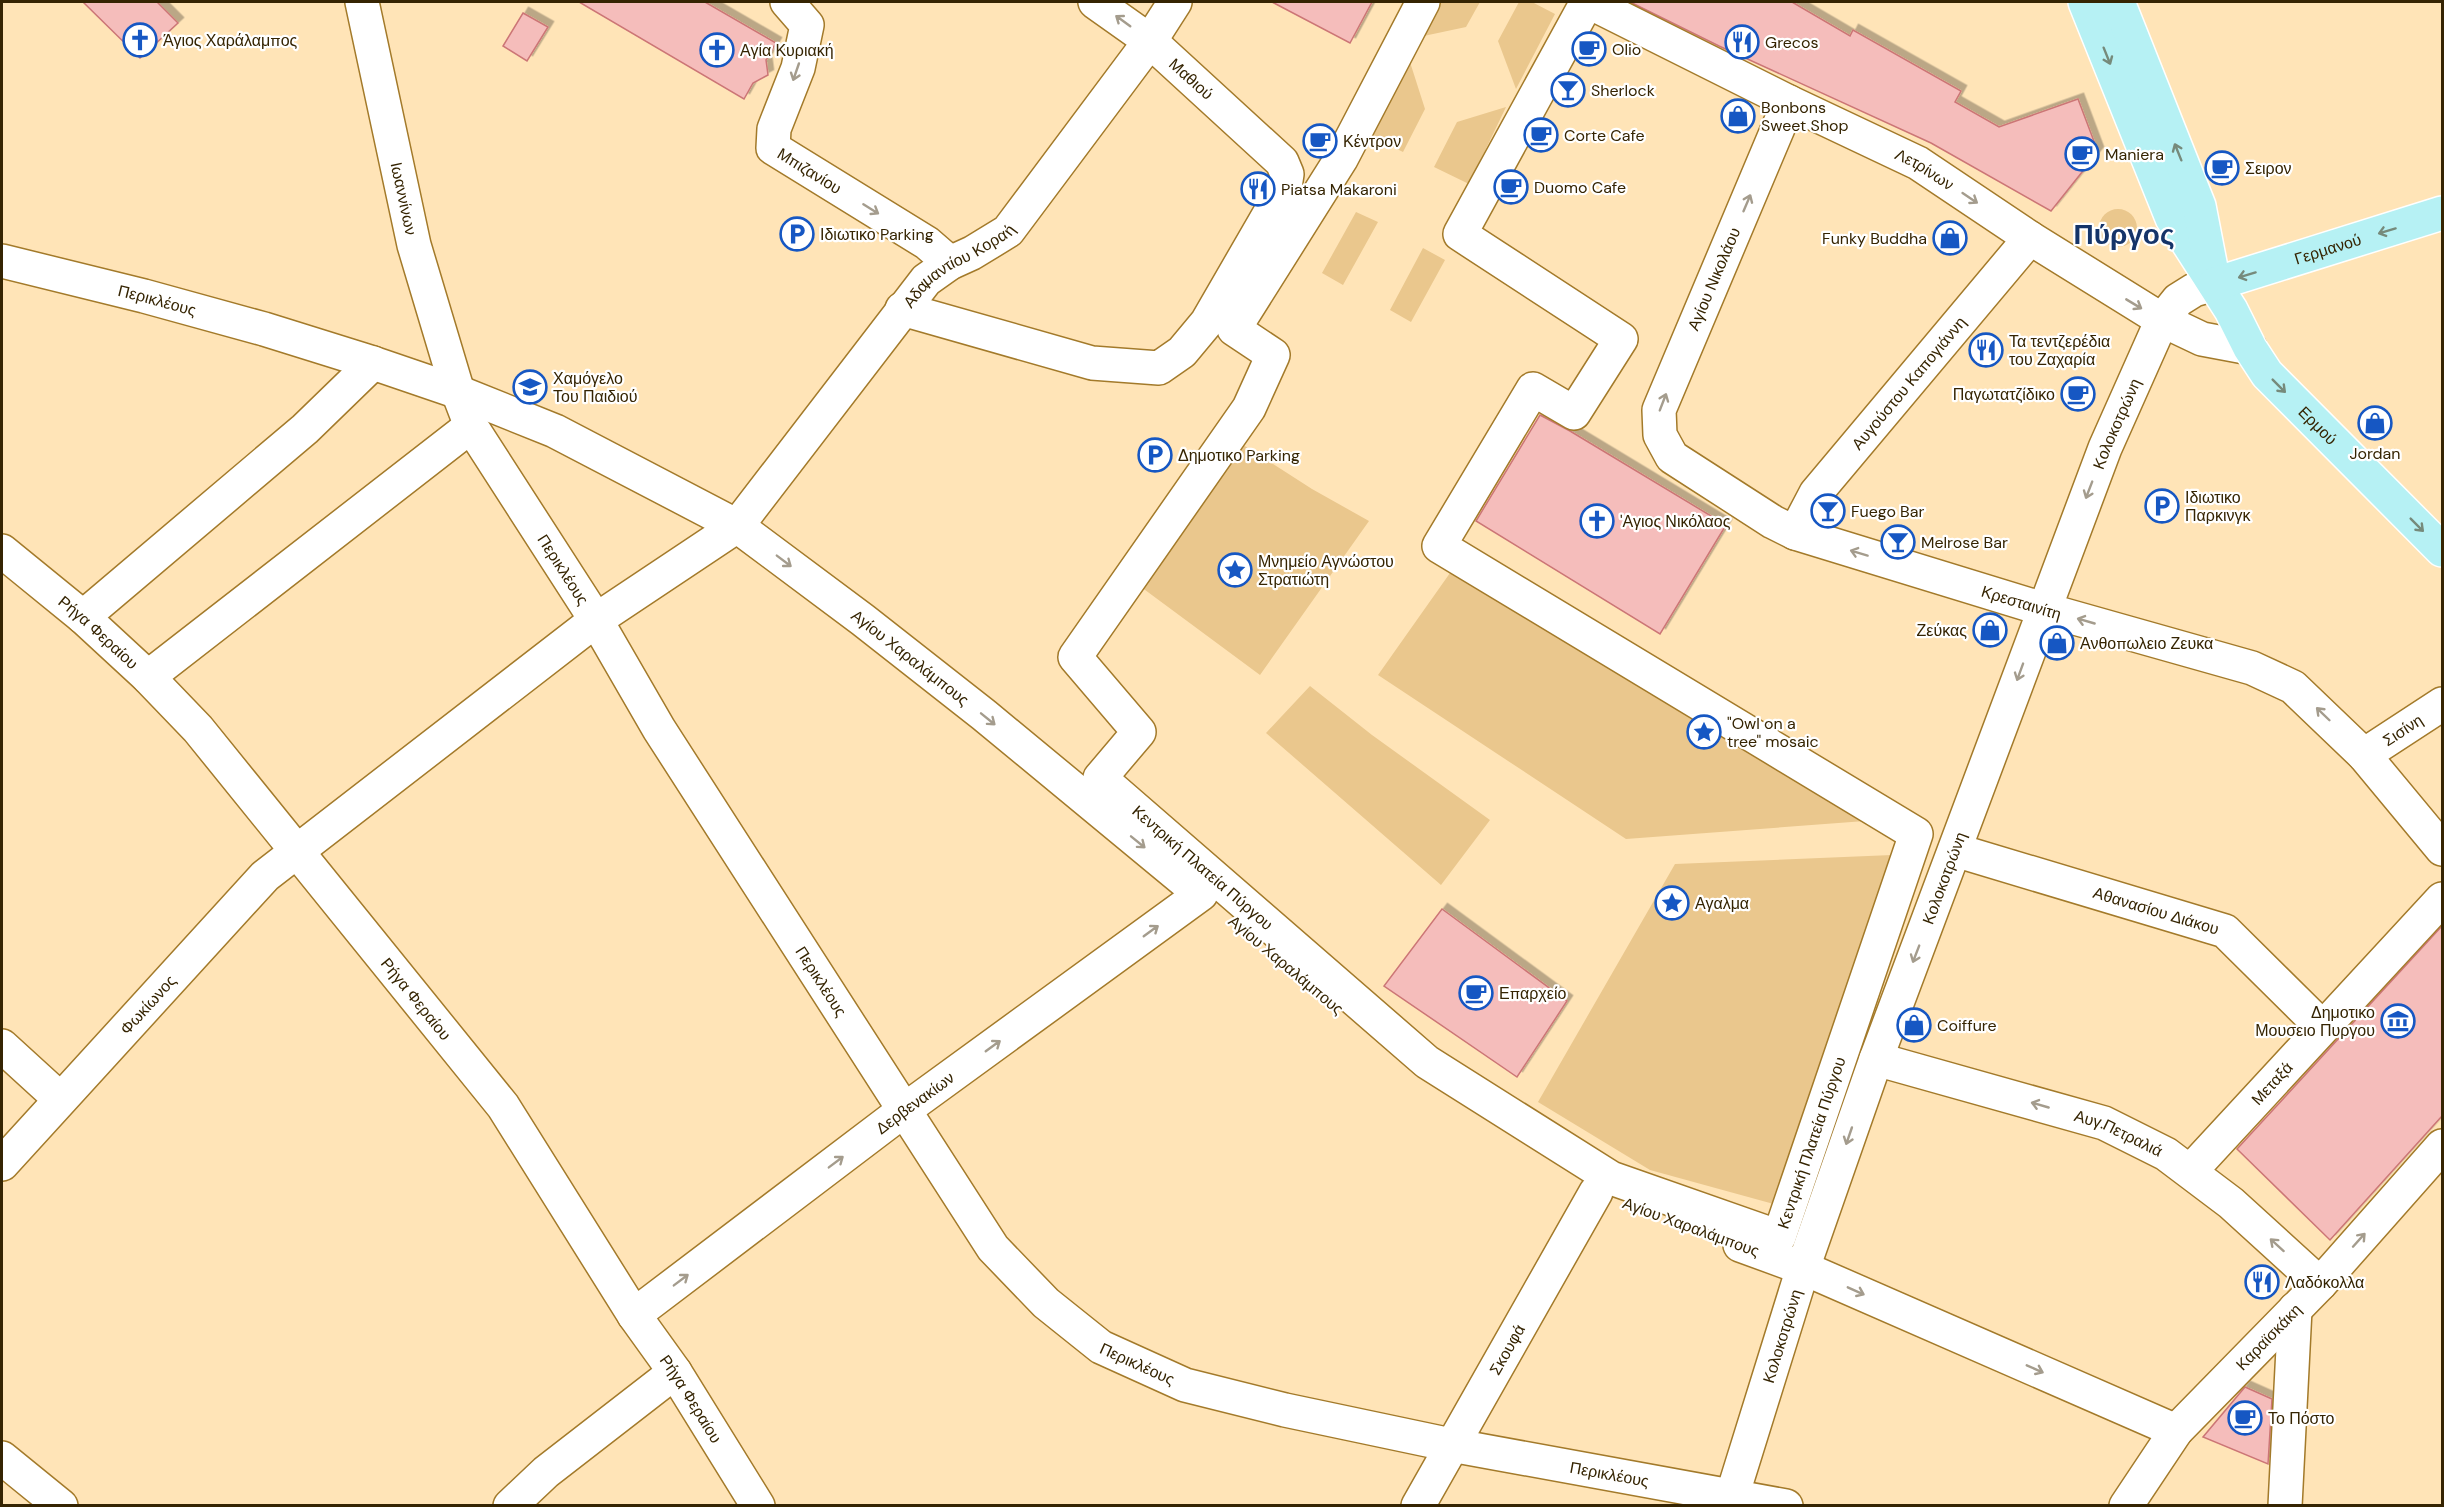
<svg xmlns="http://www.w3.org/2000/svg" width="2444" height="1507" viewBox="0 0 2444 1507" font-family="'DM Sans',sans-serif">
	<defs>
		<filter id="shadow"><feDropShadow dx="5.5" dy="-5.5" stdDeviation="0" flood-color="#0004"/></filter>
	</defs>
	<rect width="100%" height="100%" fill="#ffe4b7"/>
	<!-- green -->
	<path fill="#eac78d" d="M1437,2H1480L1466,27L1419,37Z
		M1519,2H1532L1555,14L1516,89L1498,41Z
		M1409,59L1425,109L1403,152L1369,135Z
		M1506,107L1469,184L1434,167L1457,122Z
		M2099 228a19 19 0 1 1 38 0a19 19 0 1 1-38 0Z
		M1356,212L1378,222L1343,285L1322,273Z
		M1423,248L1445,260L1411,322L1390,310Z
		M1237,441L1312,489L1369,521L1260,675L1137,584Z
		M1462,556L1865,821L1626,839L1378,675Z
		M1310,686L1372,735L1490,820L1441,885L1266,733Z
		M1892,855L1788,1208L1650,1170L1538,1102L1675,864Z"/>
	<!-- building -->
	<path fill="#f5bdbb" stroke="#cc7676" stroke-width="1.5" filter="url(#shadow)" d="M83,2H157L178,23L140,58Z
		M579,2H705L776,43L766,60L768,75L753,83L744,99Z
		M1272,2H1372L1350,43Z
		M1630,2H1792L1850,36L1853,30L1961,91L1955,102L1999,127L2078,99L2098,152L2051,211L1931,143L1719,46Z
		M523,13L548,27L527,61L503,46Z
		M1540,415L1570,431L1726,525L1660,634L1476,521Z
		M1442,909L1567,1001L1517,1077L1384,986Z
		M2442,926V1116L2330,1240L2237,1149Z
		M2245,1387L2272,1399L2268,1464L2203,1437Z"/>
	<g fill="none" stroke-linecap="round" stroke-linejoin="round">
		<defs>
			<g id="minor">
				<path id="s1" d="M362,2L414,245L458,392L471,426L596,620L659,729L993,1248L1046,1303L1101,1347L1185,1385L1285,1410L1451,1445L1786,1506"/>
				<path id="s2" d="M787,2L807,25L798,68L774,129L773,148L927,243L950,263"/>
				<path id="s3" d="M1423,2L1341,159L1234,329L1273,355L1249,408L1075,657L1139,732L1100,778L1427,1062L1611,1178L1779,1237L1916,834L1439,546L1533,389L1574,413L1621,339L1460,234L1587,2"/>
				<path id="s4" d="M1589,2L1789,102L1918,163L2030,238L2162,320L2202,339L2250,348"/>
				<path id="s5" d="M1789,102L1659,410L1660,435L1672,457L1773,522L1795,533L2043,609L2252,668L2293,687L2364,755L2442,849"/>
				<path id="s6" d="M2,261L144,296L264,329L373,363L458,392L555,431L737,526L863,620L984,715L1185,881"/>
				<path d="M902,309L1092,363L1159,368L1182,352L1207,322L1285,187L1287,174L1282,162L1150,41L1095,2"/>
				<path id="s7" d="M1795,533L1816,493L2030,238"/>
				<path id="s8" d="M2,551L83,617L148,677L198,729L503,1106L634,1315L675,1372L758,1506"/>
				<path d="M83,617L305,429L373,363"/>
				<path d="M148,677L471,426"/>
				<path id="s9" d="M2364,755L2442,704"/>
				<path id="s10" d="M1955,850L2225,931L2322,1027"/>
				<path d="M2,1046L59,1098"/>
				<path id="s11" d="M1876,1059L2104,1123L2166,1154L2231,1203L2320,1284"/>
				<path id="s12" d="M2,1164L265,876L596,620L737,526L926,280L950,263L972,253L1008,231L1150,41L1175,2"/>
				<path id="s13" d="M2197,1164L2442,899"/>
				<path d="M1740,1245L1803,1268L2176,1431"/>
				<path id="s14" d="M634,1315L903,1111L1201,894"/>
				<path d="M2,1458L61,1506"/>
				<path d="M510,1506L546,1472L675,1372"/>
				<path id="s15" d="M1418,1506L1596,1192"/>
				<path id="s16" d="M1729,1506L1803,1268L1876,1059L2105,448L2162,320L2178,300L2194,290L2215,284"/>
				<path id="s17" d="M2126,1506L2176,1431L2320,1284L2442,1146"/>
				<path d="M2285,1506L2295,1309"/>
			</g>
			<g id="major">
				<path id="s18" d="M2085,2L2172,218L2231,310L2250,348L2267,374L2442,550"/>
				<path d="M2118,2L2199,206L2211,268"/>
				<path id="s19" d="M2215,284L2442,213"/>
			</g>
		</defs>
		<!-- minor casing -->
		<use href="#minor" stroke="#a37a2a" stroke-width="36"/>
		<!-- major casing -->
		<use href="#major" stroke="#fff" stroke-width="36"/>
		<!-- minor -->
		<use href="#minor" stroke="#fff" stroke-width="33"/>
		<!-- major -->
		<use href="#major" stroke="#b6f1f4" stroke-width="33"/>
	</g>
	<!-- one-way arrows -->
	<defs><path id="oneway-shaft" d="M-6 0H5M1.5-3L5.5 0L1.5 3" fill="none" stroke-width="1.6" stroke-linecap="round" stroke-linejoin="round" transform="scale(1.5)"/></defs>
	<g stroke="#a49c8d">
		<use href="#oneway-shaft" transform="translate(1123 21) rotate(-144)"/>
		<use href="#oneway-shaft" transform="translate(796 72) rotate(109)"/>
		<use href="#oneway-shaft" transform="translate(1970 198) rotate(34)"/>
		<use href="#oneway-shaft" transform="translate(1747 203) rotate(-67)"/>
		<use href="#oneway-shaft" transform="translate(871 209) rotate(32)"/>
		<use href="#oneway-shaft" transform="translate(2134 304) rotate(31)"/>
		<use href="#oneway-shaft" transform="translate(1663 402) rotate(-69)"/>
		<use href="#oneway-shaft" transform="translate(2089 490) rotate(111)"/>
		<use href="#oneway-shaft" transform="translate(1859 553) rotate(-163)"/>
		<use href="#oneway-shaft" transform="translate(784 561) rotate(37)"/>
		<use href="#oneway-shaft" transform="translate(2086 621) rotate(-164)"/>
		<use href="#oneway-shaft" transform="translate(2020 672) rotate(110)"/>
		<use href="#oneway-shaft" transform="translate(2323 714) rotate(-136)"/>
		<use href="#oneway-shaft" transform="translate(988 719) rotate(39)"/>
		<use href="#oneway-shaft" transform="translate(1138 842) rotate(39)"/>
		<use href="#oneway-shaft" transform="translate(1151 931) rotate(-36)"/>
		<use href="#oneway-shaft" transform="translate(1916 954) rotate(111)"/>
		<use href="#oneway-shaft" transform="translate(993 1046) rotate(-36)"/>
		<use href="#oneway-shaft" transform="translate(2040 1105) rotate(-164)"/>
		<use href="#oneway-shaft" transform="translate(1849 1136) rotate(109)"/>
		<use href="#oneway-shaft" transform="translate(836 1162) rotate(-37)"/>
		<use href="#oneway-shaft" transform="translate(2359 1240) rotate(-48)"/>
		<use href="#oneway-shaft" transform="translate(2277 1245) rotate(-138)"/>
		<use href="#oneway-shaft" transform="translate(681 1280) rotate(-37)"/>
		<use href="#oneway-shaft" transform="translate(1856 1291) rotate(24)"/>
		<use href="#oneway-shaft" transform="translate(2035 1369) rotate(24)"/>
	</g>
	<g stroke="#768a7b">
		<use href="#oneway-shaft" transform="translate(2107 56) rotate(68)"/>
		<use href="#oneway-shaft" transform="translate(2178 152) rotate(-112)"/>
		<use href="#oneway-shaft" transform="translate(2387 231) rotate(163)"/>
		<use href="#oneway-shaft" transform="translate(2247 275) rotate(163)"/>
		<use href="#oneway-shaft" transform="translate(2279 386) rotate(45)"/>
		<use href="#oneway-shaft" transform="translate(2417 525) rotate(45)"/>
	</g>
	<!-- icons -->
	<defs>
		<symbol id="church-ring" viewBox="-11 -11 22 22"><circle r="9.5" fill="#fff" stroke="#1657c3" stroke-width="1.5"/><path d="M-1.2-6h2.4v3.5h3.3v2.4h-3.3V6h-2.4V-.1h-3.3v-2.4h3.3Z" fill="#1657c3"/></symbol>
		<symbol id="restaurant-ring" viewBox="-11 -11 22 22"><circle r="9.5" fill="#fff" stroke="#1657c3" stroke-width="1.5"/><path d="M-5-6h1v4h1v-4h1v4h1v-4h1v5L-1.5 .5V6h-2V.5L-5-1ZM5-6V6H3V1.5H1.5Q1.5-4 5-6Z" fill="#1657c3"/></symbol>
		<symbol id="cafe-ring" viewBox="-11 -11 22 22"><circle r="9.5" fill="#fff" stroke="#1657c3" stroke-width="1.5"/><path d="M-5.5-4.5H6V0H3Q3 3.5 0 3.5H-2.5Q-5.5 3.5-5.5 0ZM3-3.2v2h1.7v-2ZM-6 4.5H4V6H-6Z" fill="#1657c3"/></symbol>
		<symbol id="bar-ring" viewBox="-11 -11 22 22"><circle r="9.5" fill="#fff" stroke="#1657c3" stroke-width="1.5"/><path d="M-6-5H6L.8 .8V4.5H3.5V6h-7V4.5H-.8V.8Z" fill="#1657c3"/></symbol>
		<symbol id="shop-ring" viewBox="-11 -11 22 22"><circle r="9.5" fill="#fff" stroke="#1657c3" stroke-width="1.5"/><path d="M-5-2.5h2.3a2.7 3.5 0 0 1 5.4 0H5L5.5 6h-11ZM-1.5-2.5h3a1.5 2.3 0 0 0-3 0Z" fill="#1657c3"/></symbol>
		<symbol id="parking-ring" viewBox="-11 -11 22 22"><circle r="9.5" fill="#fff" stroke="#1657c3" stroke-width="1.5"/><path d="M-3.5-5.5H1a3.5 3.5 0 0 1 0 7H-1V5.5H-3.5ZM-1-3.4V-.6H.8a1.4 1.4 0 0 0 0-2.8Z" fill="#1657c3"/></symbol>
		<symbol id="school-ring" viewBox="-11 -11 22 22"><circle r="9.5" fill="#fff" stroke="#1657c3" stroke-width="1.5"/><path d="M0-5L7-2L0 1L-7-2ZM-4 1L0 2.5L4 1V4Q0 6-4 4Z" fill="#1657c3"/></symbol>
		<symbol id="sight-ring" viewBox="-11 -11 22 22"><circle r="9.5" fill="#fff" stroke="#1657c3" stroke-width="1.5"/><path d="M0-6L1.8-2.2L6-1.7L2.9 1.2L3.7 5.4L0 3.3L-3.7 5.4L-2.9 1.2L-6-1.7L-1.8-2.2Z" fill="#1657c3"/></symbol>
		<symbol id="museum-ring" viewBox="-11 -11 22 22"><circle r="9.5" fill="#fff" stroke="#1657c3" stroke-width="1.5"/><path d="M0-6L6-3V-2H-6V-3ZM-5-1h2V3h-2ZM-1-1h2V3h-2ZM3-1h2V3H3ZM-6 4H6V6H-6Z" fill="#1657c3"/></symbol>
	</defs>
	<g fill-rule="evenodd">
		<use href="#church-ring" x="121" y="21" width="38" height="38"/>
		<use href="#restaurant-ring" x="1723" y="23" width="38" height="38"/>
		<use href="#cafe-ring" x="1570" y="30" width="38" height="38"/>
		<use href="#church-ring" x="698" y="31" width="38" height="38"/>
		<use href="#bar-ring" x="1549" y="71" width="38" height="38"/>
		<use href="#shop-ring" x="1719" y="97" width="38" height="38"/>
		<use href="#cafe-ring" x="1522" y="116" width="38" height="38"/>
		<use href="#cafe-ring" x="1301" y="122" width="38" height="38"/>
		<use href="#cafe-ring" x="2063" y="135" width="38" height="38"/>
		<use href="#cafe-ring" x="2203" y="149" width="38" height="38"/>
		<use href="#cafe-ring" x="1492" y="168" width="38" height="38"/>
		<use href="#restaurant-ring" x="1239" y="170" width="38" height="38"/>
		<use href="#parking-ring" x="778" y="215" width="38" height="38"/>
		<use href="#shop-ring" x="1931" y="219" width="38" height="38"/>
		<use href="#restaurant-ring" x="1967" y="331" width="38" height="38"/>
		<use href="#school-ring" x="511" y="368" width="38" height="38"/>
		<use href="#cafe-ring" x="2059" y="375" width="38" height="38"/>
		<use href="#shop-ring" x="2356" y="404" width="38" height="38"/>
		<use href="#parking-ring" x="1136" y="436" width="38" height="38"/>
		<use href="#parking-ring" x="2143" y="487" width="38" height="38"/>
		<use href="#bar-ring" x="1809" y="492" width="38" height="38"/>
		<use href="#church-ring" x="1578" y="502" width="38" height="38"/>
		<use href="#bar-ring" x="1879" y="523" width="38" height="38"/>
		<use href="#sight-ring" x="1216" y="551" width="38" height="38"/>
		<use href="#shop-ring" x="1971" y="611" width="38" height="38"/>
		<use href="#shop-ring" x="2038" y="624" width="38" height="38"/>
		<use href="#sight-ring" x="1685" y="713" width="38" height="38"/>
		<use href="#sight-ring" x="1653" y="884" width="38" height="38"/>
		<use href="#cafe-ring" x="1457" y="974" width="38" height="38"/>
		<use href="#museum-ring" x="2379" y="1002" width="38" height="38"/>
		<use href="#shop-ring" x="1895" y="1006" width="38" height="38"/>
		<use href="#restaurant-ring" x="2243" y="1263" width="38" height="38"/>
		<use href="#cafe-ring" x="2226" y="1399" width="38" height="38"/>
	</g>
	<g text-anchor="middle" dominant-baseline="central" stroke-width="4.5" stroke-linejoin="round" paint-order="stroke">
		<!-- poi labels -->
		<g font-size="16" fill="#352402" stroke="#fff" text-anchor="start">
			<text x="163" y="40">Άγιος Χαράλαμπος</text>
			<text x="1765" y="42">Grecos</text>
			<text x="1612" y="49">Olio</text>
			<text x="740" y="50">Αγία Κυριακή</text>
			<text x="1591" y="90">Sherlock</text>
			<text x="1761" y="107">Bonbons<tspan x="1761" dy="18">Sweet Shop</tspan></text>
			<text x="1564" y="135">Corte Cafe</text>
			<text x="1343" y="141">Κέντρον</text>
			<text x="2105" y="154">Maniera</text>
			<text x="2245" y="168">Σειρον</text>
			<text x="1534" y="187">Duomo Cafe</text>
			<text x="1281" y="189">Piatsa Makaroni</text>
			<text x="820" y="234">Ιδιωτικο Parking</text>
			<text x="1927" y="238" text-anchor="end">Funky Buddha</text>
			<text x="2009" y="341">Τα τεντζερέδια<tspan x="2009" dy="18">του Ζαχαρία</tspan></text>
			<text x="553" y="378">Χαμόγελο<tspan x="553" dy="18">Του Παιδιού</tspan></text>
			<text x="2055" y="394" text-anchor="end">Παγωτατζίδικο</text>
			<text x="2375" y="453" text-anchor="middle">Jordan</text>
			<text x="1178" y="455">Δημοτικο Parking</text>
			<text x="2185" y="497">Ιδιωτικο<tspan x="2185" dy="18">Παρκινγκ</tspan></text>
			<text x="1851" y="511">Fuego Bar</text>
			<text x="1620" y="521">'Αγιος Νικόλαος</text>
			<text x="1921" y="542">Melrose Bar</text>
			<text x="1258" y="561">Μνημείο Αγνώστου<tspan x="1258" dy="18">Στρατιώτη</tspan></text>
			<text x="1967" y="630" text-anchor="end">Ζεύκας</text>
			<text x="2080" y="643">Ανθοπωλειο Ζευκα</text>
			<text x="1727" y="723">"Owl on a<tspan x="1727" dy="18">tree" mosaic</tspan></text>
			<text x="1695" y="903">Αγαλμα</text>
			<text x="1499" y="993">Επαρχείο</text>
			<text x="2375" y="1012" text-anchor="end">Δημοτικο<tspan x="2375" dy="18">Μουσειο Πυργου</tspan></text>
			<text x="1937" y="1025">Coiffure</text>
			<text x="2285" y="1282">Λαδόκολλα</text>
			<text x="2268" y="1418">Το Πόστο</text>
		</g>
		<!-- street labels -->
		<g font-size="16" fill="#352402" stroke="#fff">
			<text transform="translate(1191 79) rotate(42)">Μαθιού</text>
			<text stroke="none"><textPath href="#s4" startOffset="375">Λετρίνων</textPath></text>
			<text stroke="none"><textPath href="#s2" startOffset="202">Μπιζανίου</textPath></text>
			<text stroke="none"><textPath href="#s1" startOffset="201">Ιωαννίνων</textPath></text>
			<text stroke="none"><textPath href="#s19" startOffset="118">Γερμανού</textPath></text>
			<text stroke="none"><textPath href="#s12" startOffset="1323">Αδαμαντίου Κοραή</textPath></text>
			<text transform="translate(1714 279) rotate(-67)">Αγίου Νικολάου</text>
			<text stroke="none"><textPath href="#s6" startOffset="160">Περικλέους</textPath></text>
			<text stroke="none"><textPath href="#s7" startOffset="189">Αυγούστου Καπογιάννη</textPath></text>
			<text stroke="none"><textPath href="#s16" startOffset="1150">Κολοκοτρώνη</textPath></text>
			<text stroke="none"><textPath href="#s18" startOffset="488">Ερμού</textPath></text>
			<text stroke="none"><textPath href="#s1" startOffset="609">Περικλέους</textPath></text>
			<text stroke="none"><textPath href="#s5" startOffset="766">Κρεσταινίτη</textPath></text>
			<text stroke="none"><textPath href="#s8" startOffset="126">Ρήγα Φεραίου</textPath></text>
			<text stroke="none"><textPath href="#s6" startOffset="1002">Αγίου Χαραλάμπους</textPath></text>
			<text stroke="none"><textPath href="#s9" startOffset="46">Σισίνη</textPath></text>
			<text stroke="none"><textPath href="#s3" startOffset="1082">Κεντρική Πλατεία Πύργου</textPath></text>
			<text stroke="none"><textPath href="#s16" startOffset="664">Κολοκοτρώνη</textPath></text>
			<text stroke="none"><textPath href="#s10" startOffset="210">Αθανασίου Διάκου</textPath></text>
			<text transform="translate(1286 965) rotate(40)">Αγίου Χαραλάμπους</text>
			<text stroke="none"><textPath href="#s1" startOffset="1095">Περικλέους</textPath></text>
			<text stroke="none"><textPath href="#s8" startOffset="612">Ρήγα Φεραίου</textPath></text>
			<text stroke="none"><textPath href="#s12" startOffset="216">Φωκίωνος</textPath></text>
			<text stroke="none"><textPath href="#s13" startOffset="110">Μεταξά</textPath></text>
			<text stroke="none"><textPath href="#s14" startOffset="352">Δερβενακίων</textPath></text>
			<text stroke="none"><textPath href="#s11" startOffset="254">Αυγ.Πετραλιά</textPath></text>
			<text stroke="none"><textPath href="#s3" startOffset="1874">Κεντρική Πλατεία Πύργου</textPath></text>
			<text transform="translate(1691 1227) rotate(20)">Αγίου Χαραλάμπους</text>
			<text stroke="none"><textPath href="#s16" startOffset="178">Κολοκοτρώνη</textPath></text>
			<text stroke="none"><textPath href="#s17" startOffset="222">Καραϊσκάκη</textPath></text>
			<text stroke="none"><textPath href="#s15" startOffset="180">Σκουφά</textPath></text>
			<text stroke="none"><textPath href="#s1" startOffset="1599">Περικλέους</textPath></text>
			<text stroke="none"><textPath href="#s8" startOffset="1098">Ρήγα Φεραίου</textPath></text>
			<text stroke="none"><textPath href="#s1" startOffset="2085">Περικλέους</textPath></text>
		</g>
		<!-- town labels -->
		<g font-size="28" font-weight="bold" fill="#153469" stroke="#fff">
			<text x="2124" y="234">Πύργος</text>
		</g>
	</g>
	<!-- border -->
	<rect width="2444" height="1507" fill="none" stroke="#352402" stroke-width="6"/>
</svg>
